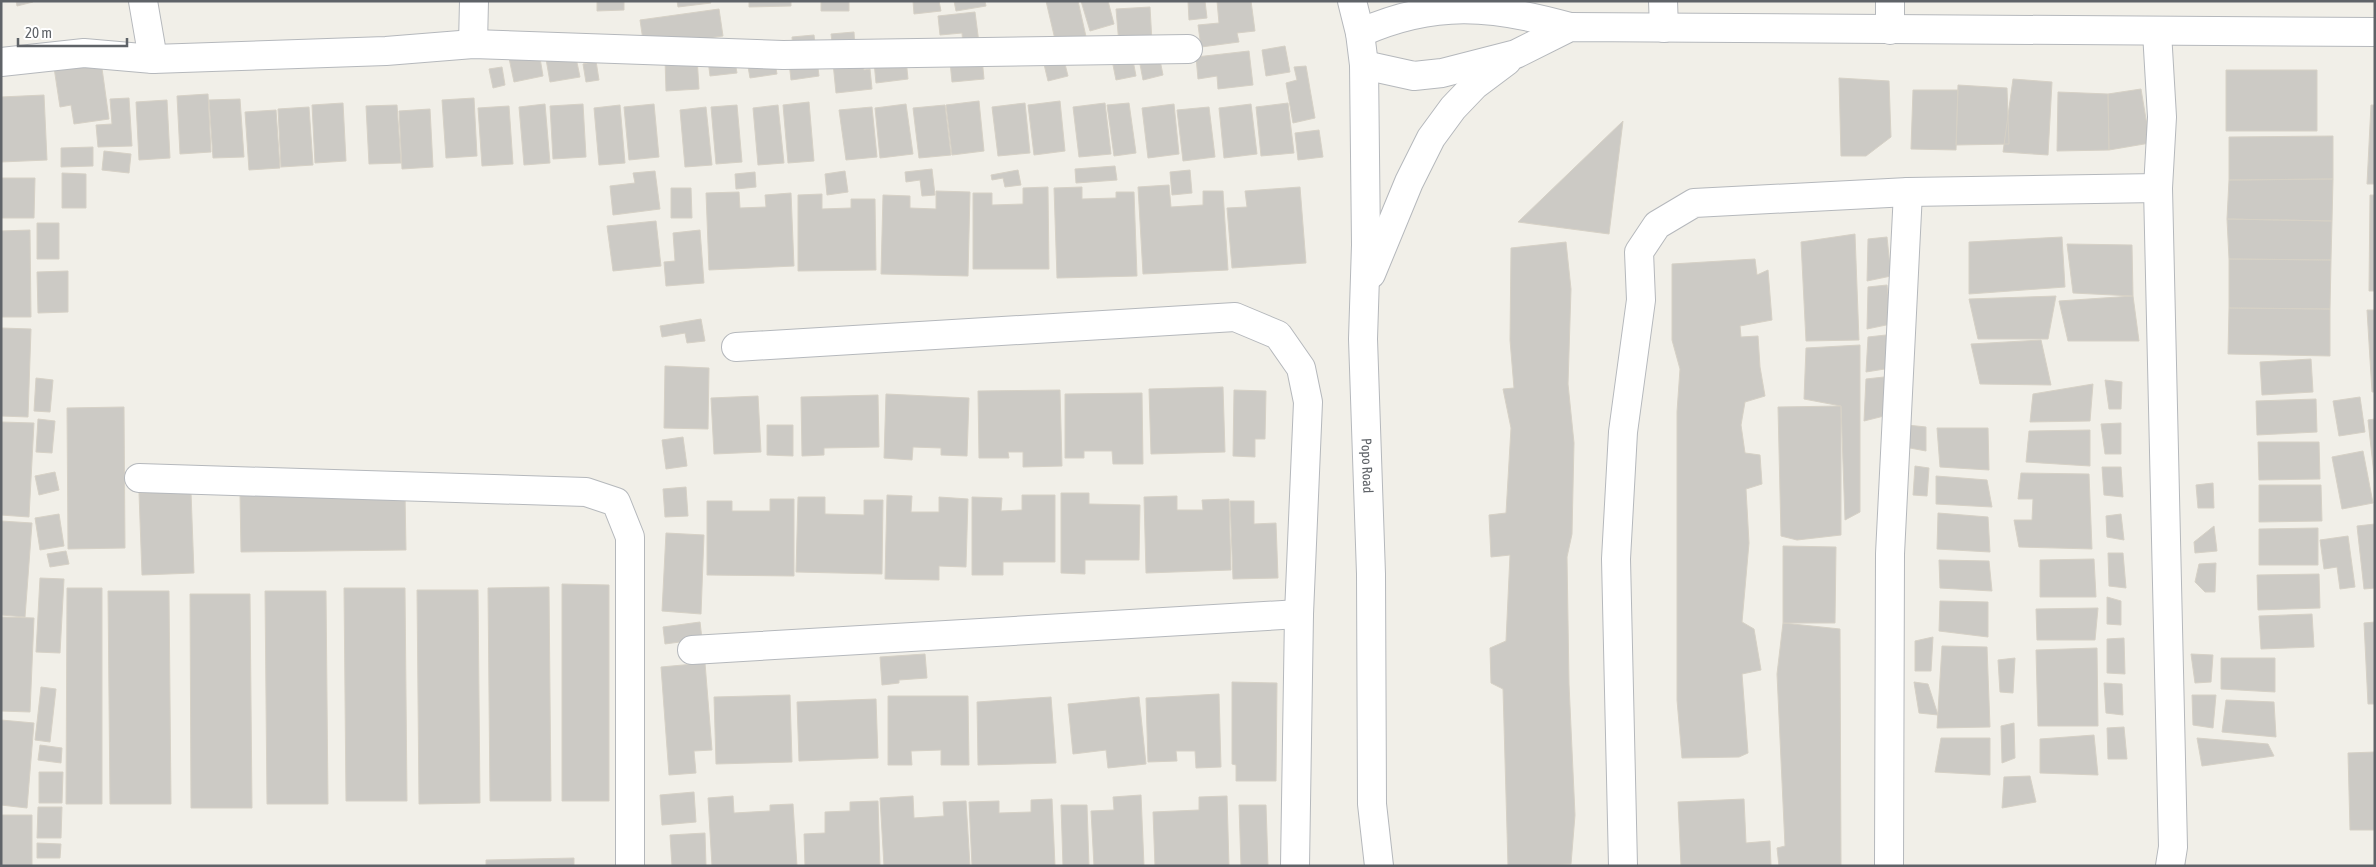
<svg xmlns="http://www.w3.org/2000/svg" width="2376" height="867" viewBox="0 0 2376 867" font-family="'Asap Condensed',sans-serif">
	<rect width="100%" height="100%" fill="#f1efe8"/>
	<!-- building -->
	<path fill="#cccac5" stroke="#d6d1c6" d="M16,1H33V2L17,6Z
		M597,1H624V10L597,11Z
		M677,1H710L711,3L678,7Z
		M749,1H791V6L749,7Z
		M821,1H849V11H821Z
		M913,1H939L941,11L914,14Z
		M954,1H985L986,6L956,11Z
		M1046,1H1078L1087,41L1057,48Z
		M1081,1H1108L1114,24L1090,31Z
		M1188,1H1205L1207,18L1189,20Z
		M1217,1H1251L1255,31L1237,33L1239,42L1201,47L1198,25L1219,23Z
		M1150,7L1152,42L1119,44L1116,9Z
		M719,9L723,36L644,47L640,20Z
		M975,12L979,43L963,45L962,33L940,35L938,16Z
		M854,32L855,48L833,50L831,34Z
		M814,35L816,51L793,53L792,37Z
		M1285,46L1290,72L1266,76L1262,50Z
		M1249,51L1253,85L1218,89L1217,76L1198,79L1196,57Z
		M539,52L543,76L514,82L509,58Z
		M575,53L580,77L550,82L546,59Z
		M100,54L109,119L74,124L71,105L60,107L53,61Z
		M1132,55L1136,76L1116,80L1112,60Z
		M1159,55L1163,75L1143,80L1139,59Z
		M734,56L737,73L710,76L708,60Z
		M1063,56L1068,76L1048,81L1043,60Z
		M697,57L699,89L666,91L665,59Z
		M774,57L777,74L750,78L747,61Z
		M982,58L984,79L952,82L950,62Z
		M817,59L819,76L791,80L789,62Z
		M862,59L864,70L870,69L872,89L836,93L833,63Z
		M906,59L908,79L876,83L874,62Z
		M596,61L599,80L586,82L583,64Z
		M1306,66L1315,118L1293,123L1286,83L1297,80L1294,67Z
		M502,67L505,85L493,88L489,69Z
		M2226,70H2317V131H2226Z
		M1839,78L1889,81L1891,137L1866,156H1841Z
		M2013,79L2052,82L2048,155L2003,152Z
		M1958,85L2007,88L2009,144L1956,145Z
		M2141,89L2150,143L2109,150L2108,94Z
		M1913,90H1958L1956,150L1911,149Z
		M2058,92L2108,94L2109,150L2057,151Z
		M208,94L211,152L180,154L177,96Z
		M44,95L47,160L1,162V97Z
		M129,98L132,146L98,147L96,125L112,124L110,99Z
		M474,98L477,156L446,158L442,100Z
		M240,99L244,157L213,158L209,100Z
		M167,100L170,158L139,160L136,102Z
		M979,101L984,151L952,155L946,105Z
		M1060,101L1065,151L1034,155L1028,105Z
		M809,102L814,161L788,163L783,105Z
		M343,103L346,161L315,163L312,105Z
		M1025,103L1030,153L998,156L992,107Z
		M1105,103L1111,154L1079,157L1073,107Z
		M1129,103L1136,153L1114,156L1107,105Z
		M1288,103L1294,153L1261,156L1256,107Z
		M545,104L550,163L524,165L519,107Z
		M583,104L586,157L553,159L550,106Z
		M654,104L659,157L629,160L624,107Z
		M906,104L913,154L880,158L875,108Z
		M1174,104L1179,154L1148,158L1142,108Z
		M1251,104L1257,154L1224,158L1219,108Z
		M397,105L401,163L369,164L366,106Z
		M620,105L625,163L599,165L594,108Z
		M737,105L742,162L716,164L711,107Z
		M778,105L784,163L758,165L753,108Z
		M945,105L951,155L919,158L913,108Z
		M2371,105H2375V184H2367Z
		M509,106L513,164L482,166L478,108Z
		M309,107L313,165L281,167L278,109Z
		M706,107L712,165L685,167L680,110Z
		M872,107L877,157L846,160L839,110Z
		M1209,107L1215,157L1183,161L1177,110Z
		M430,109L433,167L402,169L399,111Z
		M276,110L280,168L249,170L245,112Z
		M1623,121L1609,234L1518,222Z
		M1319,130L1323,157L1298,160L1295,133Z
		M2333,136V179L2229,180V137Z
		M93,147V166L61,167V148Z
		M104,151L131,154L129,173L102,170Z
		M1115,166L1117,180L1076,183L1075,169Z
		M932,169L935,195L922,196L920,180L906,182L905,172Z
		M1018,170L1021,185L1005,187L1003,178L992,180L991,175Z
		M1190,170L1192,193L1172,195L1170,172Z
		M655,171L660,209L613,215L610,186L635,183L633,173Z
		M845,171L848,192L827,195L825,174Z
		M755,172L756,187L736,189L735,174Z
		M62,173L86,174V208H62Z
		M1,178H35L34,218H1Z
		M2333,179L2332,221L2227,219L2229,180Z
		M1169,185L1171,207L1203,205V191H1223L1228,270L1143,274L1138,187Z
		M1048,187L1049,269H973V193H992V205L1023,204V188Z
		M1082,187V199L1116,198V192H1134L1137,276L1057,278L1054,188Z
		M1300,187L1306,263L1232,268L1227,208L1247,207L1245,191Z
		M671,188H691L692,218H671Z
		M936,191L970,192L968,276L881,274L883,195L910,196V208L936,209Z
		M739,192L740,208L766,207L765,195L791,193L794,266L709,270L706,193Z
		M822,194V209L851,208V199H875L876,270L798,271V195Z
		M2370,195H2375V291H2369Z
		M2227,219L2332,221L2331,260L2229,259Z
		M656,221L661,266L613,271L607,226Z
		M37,223H59V259H37Z
		M30,230L31,317H1V231Z
		M700,230L704,283L666,286L664,262L675,261L673,233Z
		M1855,234L1859,340L1806,341L1801,242Z
		M1887,237L1891,276L1867,281L1868,239Z
		M2062,237L2065,287L1969,294V242Z
		M1566,242L1571,289L1568,384L1574,443L1572,534L1567,557L1569,684L1575,815L1571,864L1508,866L1503,689L1491,683L1490,648L1506,641L1510,555L1491,557L1489,515L1506,513L1511,428L1503,389L1514,388L1510,340L1511,248Z
		M2067,244L2132,245L2133,296L2073,293Z
		M1755,259L1757,275L1768,270L1772,320L1740,326L1741,337L1758,336L1760,367L1765,396L1745,402L1741,425L1745,453L1760,455L1762,484L1746,489L1749,543L1742,622L1754,629L1761,670L1742,674L1748,753L1739,757L1682,758L1677,700V412L1680,369L1672,340V264Z
		M2229,259L2331,260L2330,309L2229,308Z
		M68,271V312L38,313L37,272Z
		M1887,285L1891,324L1867,329L1868,287Z
		M2056,296L2048,339H1978L1969,299Z
		M2133,296L2139,341H2068L2059,301Z
		M2229,308L2330,309V356L2228,354Z
		M2367,310H2375V392H2372Z
		M701,319L705,341L687,343L685,333L662,337L660,326Z
		M1,328L31,329L28,417L1,416Z
		M1886,335L1891,368L1866,372L1868,337Z
		M2041,340L2051,385L1980,384L1971,344Z
		M1860,345V512L1845,520L1841,406L1804,399L1806,348Z
		M2311,359L2313,392L2262,395L2260,362Z
		M665,366L709,368L708,429L664,428Z
		M1884,377L1888,415L1864,421L1866,379Z
		M36,378L53,380L50,412L34,411Z
		M2105,380L2122,382L2121,409H2109Z
		M2093,384L2090,421L2030,422L2033,394Z
		M1223,387L1225,452L1151,454L1149,389Z
		M1060,390L1062,466L1023,467V452H1008L1009,458H979L978,391Z
		M1234,390L1266,391L1265,439H1255V457L1233,456Z
		M1142,393L1143,464H1113L1112,451H1084V458H1065V394Z
		M886,394L969,398L967,456L941,455V448L913,447L912,460L884,458Z
		M878,395L879,447L824,448V455L802,456L801,397Z
		M758,396L761,452L714,454L711,398Z
		M2360,397L2365,432L2339,436L2333,401Z
		M2316,399L2317,432L2257,435L2256,401Z
		M1841,406V535L1797,540L1781,536L1778,407Z
		M124,407L125,548L68,549L67,408Z
		M38,419L55,421L52,453L36,452Z
		M2375,419V484L2368,420Z
		M1,422L34,423L29,517L1,515Z
		M2121,423V454H2105L2101,424Z
		M767,425H793V456L767,455Z
		M1907,425L1926,427V451L1910,448Z
		M1937,428H1988L1989,470L1940,467Z
		M2090,430V466L2026,462L2029,431Z
		M683,437L687,466L666,469L662,440Z
		M2258,442H2319L2320,479L2259,480Z
		M2363,451L2373,503L2342,509L2332,457Z
		M1915,466L1929,468L1927,496L1913,495Z
		M2102,467H2121L2123,497L2104,495Z
		M55,472L59,490L39,495L35,476Z
		M2021,473L2089,474L2092,549L2019,547L2014,520H2032L2033,499H2018Z
		M1936,476L1987,480L1992,507L1936,504Z
		M2213,483L2214,508H2198L2196,485Z
		M2259,485H2321L2322,521L2259,522Z
		M686,487L688,516L665,517L663,489Z
		M191,492L194,573L142,575L139,493Z
		M405,493L406,550L241,552L240,495Z
		M1061,493H1089V504L1140,505L1139,560H1085V574L1061,573Z
		M887,495L912,496L911,512H939V497L968,499L966,567L939,566V580L885,579Z
		M1022,495H1055V562H1003V575H972V497L1002,498L1001,511L1022,510Z
		M1177,496V510H1203L1202,500L1229,499L1231,570L1146,573L1144,497Z
		M798,497H825V514L864,515V500H883L882,574L796,572Z
		M770,499H794V576L707,575V501H732V511H770Z
		M1230,501H1254V524L1276,523L1278,578L1233,579Z
		M1938,513L1988,517L1990,552L1937,549Z
		M59,514L64,546L40,550L35,518Z
		M2121,514L2124,540L2107,537L2106,516Z
		M1,521L32,523L25,617L1,615Z
		M2375,524V588L2364,589L2357,526Z
		M2214,526L2217,551L2195,553L2194,542Z
		M2318,528V565H2259V529Z
		M666,533L704,535L701,614L662,611Z
		M2348,536L2355,587L2340,589L2337,567L2324,569L2320,540Z
		M1783,546L1836,547L1835,623H1783Z
		M66,551L69,564L50,567L47,554Z
		M2108,553H2123L2126,588L2109,586Z
		M2094,559L2096,597H2040V560Z
		M1939,560L1989,561L1992,591L1940,588Z
		M2216,563L2215,592H2205L2195,582L2199,564Z
		M2319,574L2320,608L2258,610L2257,575Z
		M40,578L64,579L60,653L36,652Z
		M562,584L609,585V801H562Z
		M549,587L551,801H490L488,588Z
		M67,588H102V804H66Z
		M344,588H405L407,801H346Z
		M417,590H478L480,803L419,804Z
		M108,591H169L171,804H110Z
		M265,591H326L328,804H267Z
		M190,594H250L252,808H191Z
		M2107,597L2121,601V625L2107,624Z
		M1940,601L1988,602V637L1939,631Z
		M2098,608L2095,640H2037L2036,609Z
		M2312,614L2314,647L2261,649L2259,616Z
		M1,617L34,618L30,712L1,711Z
		M700,622L702,639L665,644L663,627Z
		M2375,622V704H2368L2364,623Z
		M1783,623L1840,629L1841,866H1779L1777,848L1785,846L1777,674Z
		M1933,637L1931,671H1915V641Z
		M2124,638L2125,674L2107,673V639Z
		M1942,646L1987,647L1990,727L1937,728Z
		M2097,648L2098,726H2038L2036,650Z
		M925,654L927,678L899,680V683L882,685L880,657Z
		M2191,654L2213,655L2211,682L2195,683Z
		M2015,658L2013,693L2000,692L1998,660Z
		M2221,658H2275V692L2221,689Z
		M705,663L712,750L694,751L696,773L669,775L661,667Z
		M1232,682L1277,683L1276,781H1236V765L1232,764Z
		M1914,682L1928,684L1938,715L1919,713Z
		M2104,683L2122,684L2123,715L2106,713Z
		M41,687L56,689L50,742L35,740Z
		M1219,694L1221,767L1196,768L1195,751H1176L1177,761L1148,762L1146,698Z
		M790,695L792,762L716,764L714,697Z
		M2192,695H2216L2213,728L2193,725Z
		M888,696H968L969,765H941V750L911,751L912,765H888Z
		M1051,697L1056,763L978,765L977,702Z
		M1139,697L1146,764L1108,768L1106,750L1073,754L1068,704Z
		M876,699L878,758L799,761L797,702Z
		M2226,700L2274,702L2276,737L2222,732Z
		M1,720L34,723L27,808L1,805Z
		M2014,723L2015,758L2002,763L2001,726Z
		M2124,727L2127,759H2108L2107,728Z
		M2094,735L2098,775L2040,773V739Z
		M1941,738H1990V775L1935,772Z
		M2197,738L2268,744L2274,756L2202,766Z
		M40,745L62,748L61,763L38,760Z
		M2375,752V830H2350L2348,753Z
		M39,772H63L62,803H39Z
		M2030,776L2036,802L2002,808L2004,777Z
		M694,792L696,822L662,825L660,795Z
		M1141,795L1144,866H1094L1091,811L1114,810L1113,797Z
		M733,796L734,813L770,811V805L793,804L797,866H712L708,798Z
		M913,796L914,818L944,816L943,802L966,801L970,866H884L880,798Z
		M1227,796L1229,866H1155L1153,812L1199,810V797Z
		M1052,799L1055,866H972L969,802L999,801V813L1031,812V800Z
		M1744,799L1746,843L1770,841L1771,866H1681L1678,802Z
		M878,801L880,866H805L804,834L825,833V812L850,811V802Z
		M1061,805H1087L1089,866H1063Z
		M1239,805H1266L1268,866H1241Z
		M38,807H62L61,838H37Z
		M1,815H32V866H1Z
		M705,833L706,866H672L670,835Z
		M37,843L61,844L60,858H37Z
		M574,858V866H486V860Z"/>
	<g fill="none" stroke-linecap="round" stroke-linejoin="round">
		<defs>
			<g id="minor">
				<path d="M143,1L153,59"/>
				<path id="s1" d="M1352,1L1360,33L1364,65L1366,245L1363,339L1371,574L1372,804L1379,866"/>
				<path d="M1663,1L1664,28"/>
				<path d="M1890,30V1"/>
				<path d="M2157,32L2162,117L2158,188L2173,847L2170,866"/>
				<path d="M1360,33C1434,0 1492,5 1570,27"/>
				<path d="M473,44L474,1"/>
				<path d="M1,62L84,53L153,59L386,51L473,44L783,55L1188,49"/>
				<path d="M1364,65L1414,76L1442,73L1516,54L1570,27L2375,32"/>
				<path d="M1371,274L1409,182L1431,138L1453,108L1475,85L1507,61"/>
				<path d="M736,347L1235,317L1278,335L1301,368L1308,402L1299,614L1295,866"/>
				<path d="M139,478L586,492L616,502L630,537V866"/>
				<path d="M692,650L1299,614"/>
				<path d="M1623,866L1616,559L1623,432L1641,300L1639,252L1657,225L1694,203L1908,192L2158,188"/>
				<path d="M1889,866L1890,554L1908,192"/>
			</g>
		</defs>
		<!-- minor casing -->
		<use href="#minor" stroke="#b5b8bc" stroke-width="30"/>
		<!-- minor -->
		<use href="#minor" stroke="#fff" stroke-width="28"/>
	</g>
	<g text-anchor="middle" dominant-baseline="central" stroke-width="5" stroke-linejoin="round" paint-order="stroke">
		<!-- street labels -->
		<g font-size="14" fill="#5f6368" stroke="#fff">
			<text stroke="none"><textPath href="#s1" startOffset="466">Popo Road</textPath></text>
		</g>
	</g>
	<!-- border -->
	<rect width="2376" height="867" fill="none" stroke="#5f6368" stroke-width="5"/>
	<!-- scale -->
	<path d="M18 38v8h109v-8" fill="none" stroke="#5f6368" stroke-width="2.5"/>
	<text x="25" y="38" font-size="15" fill="#5f6368" stroke="#ffffff" stroke-width="4" paint-order="stroke">20 m</text>
</svg>
